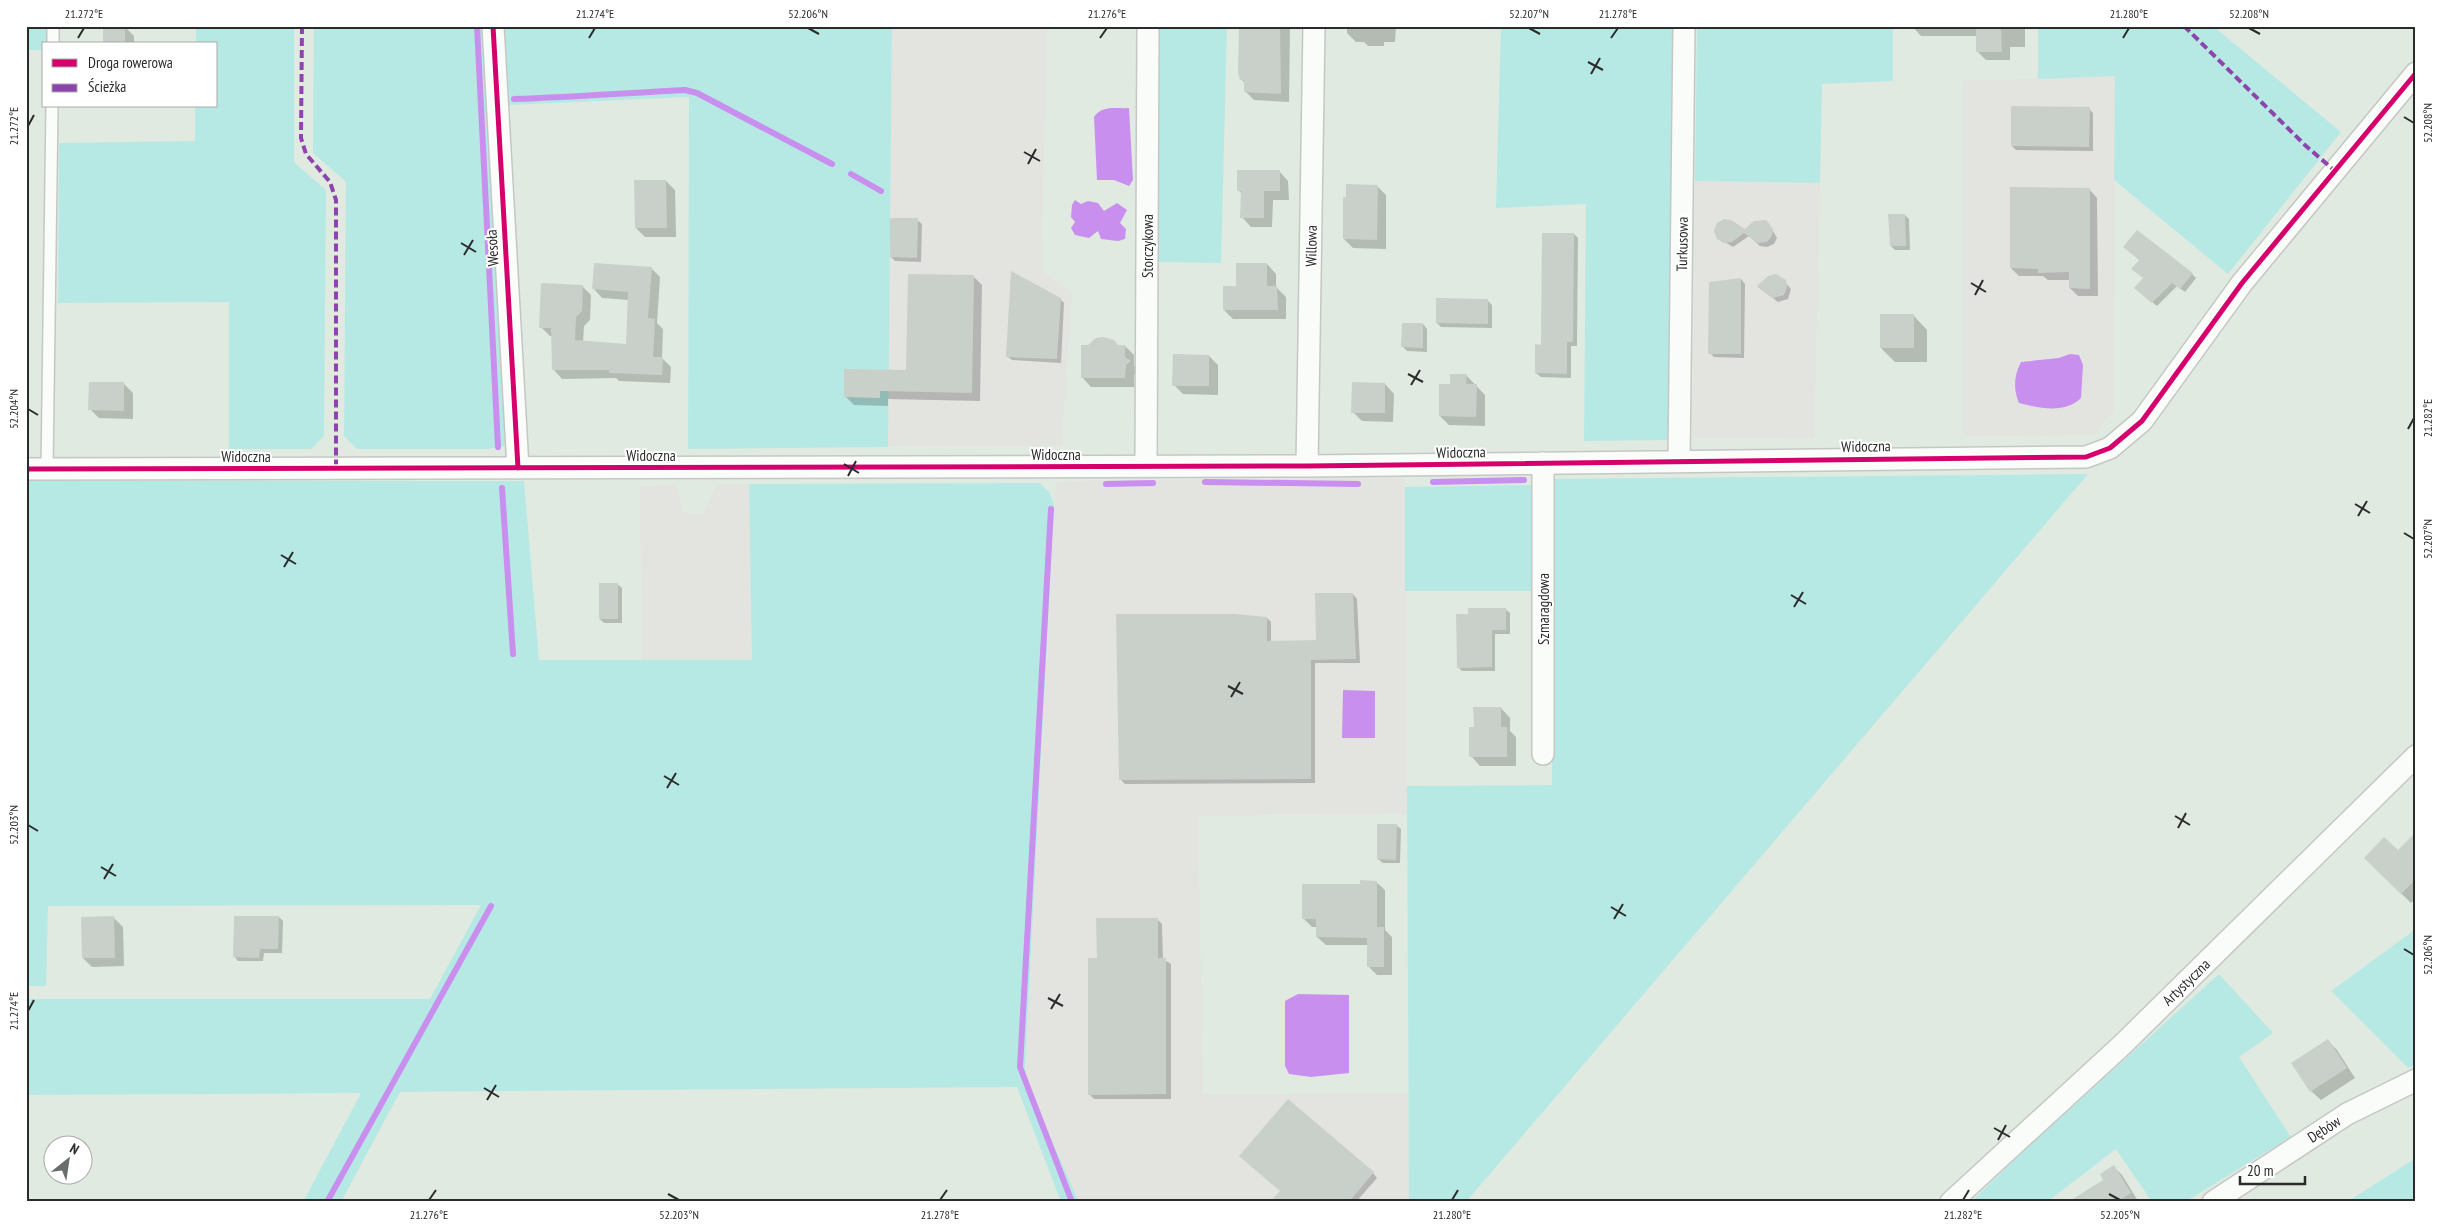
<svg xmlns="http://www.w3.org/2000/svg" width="2442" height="1228" viewBox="0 0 2442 1228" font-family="'PT Sans Narrow',sans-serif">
	<rect width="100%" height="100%" fill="#e0eae0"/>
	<!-- industrial -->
	<path fill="#e3e3e0" d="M892,26H1047L1041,271L1072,293L1061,446L888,447Z
		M2115,76L2114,411L2094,435L1963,436V81Z
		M1695,181L1820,183L1814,438L1692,439Z
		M1405,478L1407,813L1198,816L1203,1094L1408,1093L1409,1202H1079L1028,1087L1025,1068L1056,481Z
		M717,484H749L752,660H642L640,486L675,485L684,513H704Z"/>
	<!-- green -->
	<path fill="#b7e9e4" d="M26,26H47V44H44V50H26Z
		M196,26H294V162L326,190L324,436L311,449H229V302L58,303L59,143L195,141V106H216V44H196Z
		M314,26H487L507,441L504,446L488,449H357L344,436L346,182L313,153Z
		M505,26H892L888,447L688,449L689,97L509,105Z
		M1154,26H1227L1221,263L1153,262Z
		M1501,26H1675L1670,440L1584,441L1586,204L1496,208Z
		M1697,26H1893V81L1822,84L1820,183L1695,181Z
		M2038,26H2213L2341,132L2228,274L2114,180L2115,76L2038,79Z
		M2088,474L1466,1202H1409L1407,786L1552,785V479Z
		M26,481H524L539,660H752L749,484L1040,483L1049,492L1054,504L1025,1068L1028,1087L1079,1202H1061L1017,1087L400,1092L341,1202H303L361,1093L26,1095V999H430L481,905L48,906L46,986H26Z
		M1532,485V591H1405V487Z
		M2416,929V1065L2408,1068L2331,991Z
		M2219,974L2273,1033L2239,1057L2291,1137L2185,1202H2152L2116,1149L2047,1202H1971L2028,1147Z
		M2416,1158V1202H2347Z"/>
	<!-- water -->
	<path fill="#c98fef" d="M1129,108L1133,180L1129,186L1114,180H1097L1094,117C1102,105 1116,109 1129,108Z
		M1075,200L1081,204L1088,201L1098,203L1104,211L1117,203L1127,210L1120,223L1126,229L1125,239L1118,241L1101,239L1098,231L1089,238L1075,235L1071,228L1075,222L1071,217L1072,205Z
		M2070,354L2079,355L2083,365L2081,398C2065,414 2039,408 2019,403C2013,388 2014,376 2021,362L2059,358Z
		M1343,690L1375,691V738H1342Z
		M1298,994L1349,995V1073L1311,1077L1289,1074L1285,1066V1001Z"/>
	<!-- shadow -->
	<path fill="#0003" d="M1241,26H1290L1289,102L1254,100L1245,91V83L1241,79Z
		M1347,26H1396L1395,42H1384V46H1368L1364,42H1356L1347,33Z
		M1912,26H2025V47H2010V60H1986L1977,51V36H1921Z
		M125,27L134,36V44H104Z
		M2089,109L2093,113V151L2016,150L2012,146Z
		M1279,171L1288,181L1289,200H1273L1272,227H1251L1242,217V194L1238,190Z
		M666,181L675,190L676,237H645L636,228Z
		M1377,186L1386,195V249L1353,248L1344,239Z
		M2089,189L2097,198L2098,296H2078L2070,288V280H2048L2043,276H2019L2011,268Z
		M1905,215L1909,219L1910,250H1895L1891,246Z
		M917,220L922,224L921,262L895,261L891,257Z
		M1768,223L1777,238L1774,244L1767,247L1760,246L1749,236L1733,247L1718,238Z
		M1574,234L1578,238L1577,346H1571V378L1541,377L1536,373Z
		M1267,264L1276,274V287L1286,297V319H1233L1224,310L1237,287Z
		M651,268L660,277L657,323L663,329L662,358L671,367L670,383L619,381L616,378L562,379L554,370L553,336H550L541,327L582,286L591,295L590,320L584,326L583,342L627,345L629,300L602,298L594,289Z
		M2192,274L2196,278L2185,292L2177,286L2157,306L2140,292Z
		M973,276L982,285L980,401L888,399V406L854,405L845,396L907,371Z
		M1779,276L1791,289L1788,299L1778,302L1758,287L1769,277Z
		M1741,279L1745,284L1744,358L1714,357L1710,353V283Z
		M1060,299L1064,303L1061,363L1012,360L1007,356Z
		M1487,300L1492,305V328L1441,327L1437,323Z
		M1913,315L1927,330V362H1895L1881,348Z
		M1423,324L1427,329V352L1407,351L1403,347Z
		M1089,346H1125L1134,355V366L1139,371L1134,375V387H1091L1082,377Z
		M1209,356L1218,365V395L1183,394L1174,385Z
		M1466,375L1485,395V426L1449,425L1440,416L1451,385Z
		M124,384L133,393V419L99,418L90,409Z
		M1385,384L1394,394L1393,422L1362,421L1353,412Z
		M617,584L622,588V623H604L600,619Z
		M1353,594L1357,599L1360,663H1315V783L1125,784L1120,779L1267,618L1271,622V642L1317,641Z
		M1505,609L1510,613V634H1495V671H1462L1458,667L1470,615Z
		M1501,708L1510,718V731L1516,737V766H1480L1471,756L1475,728Z
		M1396,825L1401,829L1400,863H1383L1378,859Z
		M2416,834V898L2411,903L2365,858L2398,852Z
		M1376,882L1385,890V930L1392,937V975H1377L1368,966V945H1326L1317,937V927H1312L1304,919L1361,885Z
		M279,917L283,921L282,953H264L263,961H238L234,956Z
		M114,918L123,927L124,966L92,967L83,958Z
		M1157,919L1162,924L1163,959L1171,964V1099H1094L1089,1094L1098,959Z
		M2328,1041L2337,1050L2355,1078L2321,1100L2311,1091L2293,1063Z
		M2114,1167L2122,1175L2138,1201L2071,1202L2105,1180Z
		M1373,1173L1377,1178L1356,1202H1272Z"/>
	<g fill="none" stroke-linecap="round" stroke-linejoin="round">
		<!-- stream -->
		<path stroke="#c98fef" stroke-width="6" d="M477,26L498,447
			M514,99C571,97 628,93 685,90L697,93L832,164
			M851,174L881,191
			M1205,482L1358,484
			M1433,482L1524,480
			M1106,484L1153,483
			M502,488L513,654
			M1051,509L1020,1067L1072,1202
			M327,1202L491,906"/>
	</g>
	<!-- building -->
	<path fill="#c9d0c9" d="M103,26H125V44H103Z
		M1239,26H1280L1281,94L1244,92V80H1240L1238,72Z
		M1976,26H2001L2002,52H1976Z
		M2011,106L2090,107L2089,147L2011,146Z
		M1237,170H1280V191H1264V218H1240L1241,191H1237Z
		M634,180H666L667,228H635Z
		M1346,184L1378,185L1377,240L1343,239V197H1346Z
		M2010,187L2090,188V289L2069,288V272L2038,273V269L2010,268Z
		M1888,214H1905L1906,246H1890Z
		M890,218H918L917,258L890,257Z
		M1724,219L1731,220L1745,229L1754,221L1766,220L1773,229L1772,236L1767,242L1758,243L1744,233L1732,242L1724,243L1717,239L1714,231L1717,223Z
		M2137,230L2193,273L2180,289L2172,283L2152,303L2134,288L2143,278L2131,269L2139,260L2123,247Z
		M1542,233H1574L1573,342H1567V374L1535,373V344L1541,345Z
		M594,263L652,267L648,318L655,319L653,357H663L662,375L609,373V370H552L551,328H539L541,283L583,285L582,311L576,317L575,340L626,344L628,292L592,289Z
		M1236,263H1267V286H1277L1278,310H1223V286H1236Z
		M1011,271L1061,298L1057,359L1006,357Z
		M908,274L974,275L972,393L880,391V398L844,397V369L906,370Z
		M1776,274L1786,280L1787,287L1784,295L1773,298L1757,286L1768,276Z
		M1741,278V354H1708L1709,282Z
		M1436,298L1488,299V324L1436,323Z
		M1880,314H1914V348H1880Z
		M1402,323H1423V348L1401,347Z
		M1104,337L1114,340L1118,345H1125V357L1131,361L1126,365L1125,378H1081V345H1088L1096,338Z
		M1173,354L1209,355V386H1172Z
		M1450,374H1467L1466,384H1477L1476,417L1439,416V384H1450Z
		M89,382H124V411L88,410Z
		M1352,382L1385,383V413H1351Z
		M599,583H618V619H599Z
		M1315,593H1353L1356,659L1311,660V779L1119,780L1116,614H1235L1267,617V641L1316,640Z
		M1468,608H1506V630H1492V667L1457,668L1456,614H1468Z
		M1473,707H1501V727H1507V757H1469V727H1474Z
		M1377,824H1397L1396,860L1377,859Z
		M2416,832V879L2401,894L2364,858L2384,837L2398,850Z
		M1360,880L1377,881V927H1384V967H1367V938L1316,937V919H1302V884H1360Z
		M114,916L115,958H82L81,917Z
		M234,916H279L278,949H260L259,958L233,957Z
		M1096,918H1158V958H1166V1094L1088,1095V958H1097Z
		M2328,1039L2347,1068L2310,1092L2291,1063Z
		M1288,1099L1374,1172L1349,1202H1270L1280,1191L1239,1156Z
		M2114,1165L2131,1193L2117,1202H2068L2103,1180L2100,1174Z"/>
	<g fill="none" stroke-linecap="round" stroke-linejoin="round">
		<defs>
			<path id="service" d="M53,44V26
				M47,469L52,106"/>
			<path id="minor" d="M493,26L518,468
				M1679,461L1684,26
				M1543,463V754
				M1146,466L1148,26
				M1307,466L1314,26
				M26,469L1307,466L2086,457L2110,448L2142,421L2242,283L2416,73
				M1951,1202L2121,1046L2416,756
				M2213,1202L2347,1114L2416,1080"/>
		</defs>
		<!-- service casing -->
		<use href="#service" stroke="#c5c7c5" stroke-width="14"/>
		<!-- minor casing -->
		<use href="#minor" stroke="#c5c7c5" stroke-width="24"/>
		<!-- service -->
		<use href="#service" stroke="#fafcfa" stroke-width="11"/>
		<!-- minor -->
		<use href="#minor" stroke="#fafcfa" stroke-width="21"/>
		<!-- quiet -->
		<path stroke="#8e44ad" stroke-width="4" stroke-dasharray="8 4" stroke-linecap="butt" d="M302,26L301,138L306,154L330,182L336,200V468
			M2184,26L2306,146L2335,171"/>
		<defs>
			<path id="cycleway" d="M493,26L518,468
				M26,469L1307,466L2086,457L2110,448L2142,421L2242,283L2416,73"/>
		</defs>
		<!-- cycleway casing -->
		<use href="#cycleway" stroke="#fff" stroke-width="8"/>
		<!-- cycleway -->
		<use href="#cycleway" stroke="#d6006c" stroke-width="5"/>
	</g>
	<!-- ticks -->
	<path fill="none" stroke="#2b2b2b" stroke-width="2" d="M808,28L819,34M1529,28L1540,34M2249,28L2260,34M78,38L84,28M589,38L595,28M1100,38L1107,28M1611,38L1618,28M2123,38L2129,28M1588,62L1603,70M1591,74L1600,58M2404,117L2414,123M28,126L34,115M1024,152L1040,161M1028,164L1036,149M461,243L476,252M464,255L473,240M1971,283L1986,292M1975,295L1983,280M1408,374L1423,382M1411,385L1420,370M28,409L38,415M2408,429L2414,418M844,464L859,473M848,476L856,461M2355,504L2370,513M2358,516L2367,501M2404,533L2414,539M281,555L296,564M284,567L293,552M1791,595L1806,604M1794,607L1803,592M1228,686L1243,694M1231,697L1240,682M664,776L679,785M667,788L676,773M2175,816L2190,825M28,825L38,831M2178,828L2186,813M101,867L116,876M104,879L113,864M1611,907L1626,916M1614,919L1623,904M2404,949L2414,955M1048,998L1063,1006M1051,1009L1060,994M28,1011L34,1000M484,1088L499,1097M487,1100L496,1085M1994,1128L2010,1137M1998,1140L2006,1125M668,1194L679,1200M2109,1194L2120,1200M429,1200L436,1190M940,1200L947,1190M1452,1200L1458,1190M1963,1200L1969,1190"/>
	<g text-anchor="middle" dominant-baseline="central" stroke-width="4" stroke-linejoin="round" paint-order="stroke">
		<!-- street labels -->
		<g font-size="15" fill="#2b2b2b" stroke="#fff">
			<text transform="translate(1682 244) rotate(-89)">Turkusowa</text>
			<text transform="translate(1147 246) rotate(-90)">Storczykowa</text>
			<text transform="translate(1311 246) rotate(-89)">Willowa</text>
			<text transform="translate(492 248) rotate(-93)">Wesoła</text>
			<text transform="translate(1866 446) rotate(-1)">Widoczna</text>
			<text transform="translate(1461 452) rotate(-1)">Widoczna</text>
			<text x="1056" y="454">Widoczna</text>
			<text x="651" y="455">Widoczna</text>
			<text x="246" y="456">Widoczna</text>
			<text transform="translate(1543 609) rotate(-90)">Szmaragdowa</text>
			<text transform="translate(2186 982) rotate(-44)">Artystyczna</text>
			<text transform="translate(2324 1129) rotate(-33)">Dębów</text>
		</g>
	</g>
	<!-- border -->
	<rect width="2442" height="1228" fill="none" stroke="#ffffff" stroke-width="55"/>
	<!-- legend -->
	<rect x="42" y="42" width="175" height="65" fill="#ffffff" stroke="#aaaaaa"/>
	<rect x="52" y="59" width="25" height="8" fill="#d6006c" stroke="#aaaaaa"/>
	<text x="88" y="68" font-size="15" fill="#2b2b2b">Droga rowerowa</text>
	<rect x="52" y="84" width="25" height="8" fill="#8e44ad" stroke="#aaaaaa"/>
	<text x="88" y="92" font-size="15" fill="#2b2b2b">Ścieżka</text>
	<!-- north arrow -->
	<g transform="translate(68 1160) rotate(30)"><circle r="24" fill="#ffffff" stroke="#aaaaaa"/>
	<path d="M0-4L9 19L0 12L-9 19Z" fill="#6a6e6a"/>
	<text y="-8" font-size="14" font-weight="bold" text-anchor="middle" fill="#2b2b2b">N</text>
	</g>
	<!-- scale -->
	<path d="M2240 1176v8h65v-8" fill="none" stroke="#2b2b2b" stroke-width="2.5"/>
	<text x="2247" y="1176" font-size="15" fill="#2b2b2b" stroke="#ffffff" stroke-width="4" paint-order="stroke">20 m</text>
	<rect x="28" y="28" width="2386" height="1172" fill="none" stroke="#2b2b2b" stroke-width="2"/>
	<g font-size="12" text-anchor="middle" fill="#2b2b2b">
		<text x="84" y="18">21.272°E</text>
		<text x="595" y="18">21.274°E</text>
		<text x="808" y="18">52.206°N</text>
		<text x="1107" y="18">21.276°E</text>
		<text x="1529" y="18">52.207°N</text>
		<text x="1618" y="18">21.278°E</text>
		<text x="2129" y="18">21.280°E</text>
		<text x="2249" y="18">52.208°N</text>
		<text transform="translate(2428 123) rotate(-90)" y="4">52.208°N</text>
		<text transform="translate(14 126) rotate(-90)" y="4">21.272°E</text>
		<text transform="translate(14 409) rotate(-90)" y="4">52.204°N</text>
		<text transform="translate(2428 418) rotate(-90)" y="4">21.282°E</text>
		<text transform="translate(2428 539) rotate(-90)" y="4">52.207°N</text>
		<text transform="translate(14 825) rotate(-90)" y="4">52.203°N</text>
		<text transform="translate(2428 955) rotate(-90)" y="4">52.206°N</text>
		<text transform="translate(14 1011) rotate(-90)" y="4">21.274°E</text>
		<text x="429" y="1219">21.276°E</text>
		<text x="679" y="1219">52.203°N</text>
		<text x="940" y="1219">21.278°E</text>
		<text x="1452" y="1219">21.280°E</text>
		<text x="1963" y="1219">21.282°E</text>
		<text x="2120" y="1219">52.205°N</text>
	</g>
</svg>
